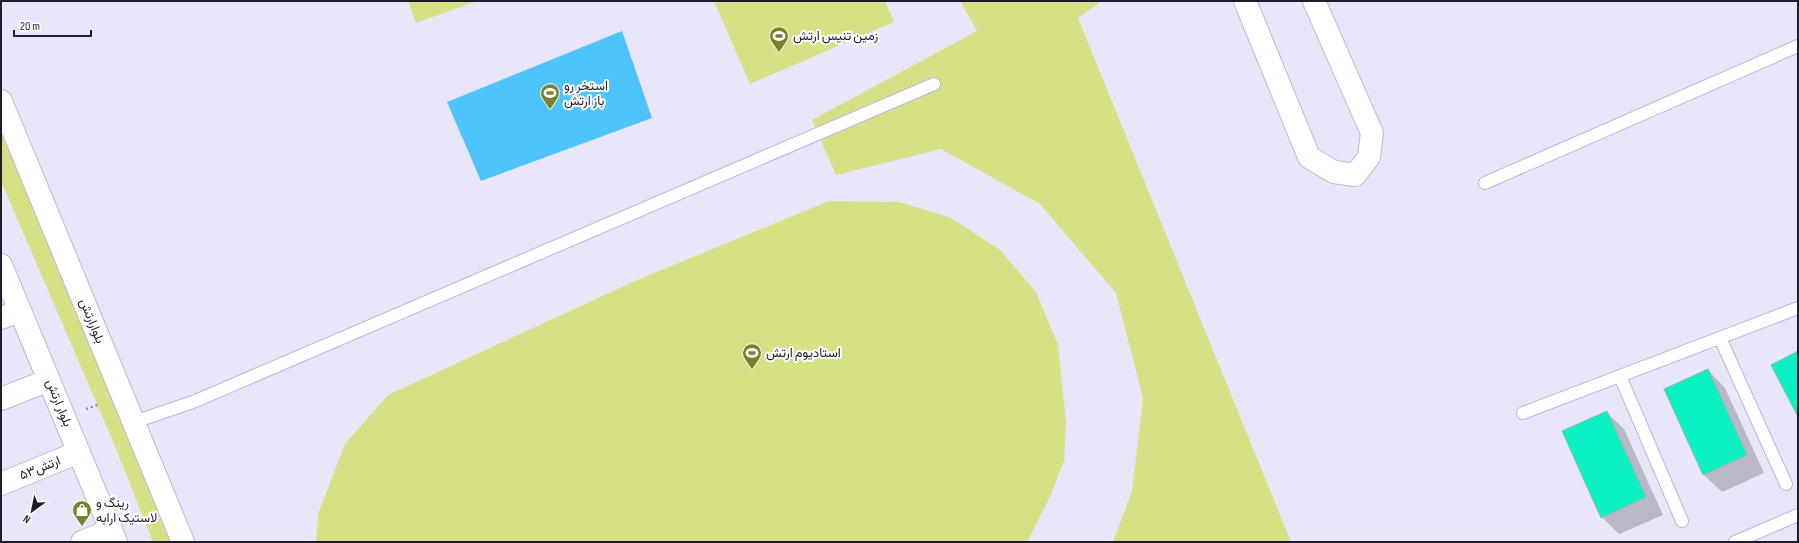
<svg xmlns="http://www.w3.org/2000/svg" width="1799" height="543" viewBox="0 0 1799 543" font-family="'Sofia Sans Condensed',Vazirmatn,sans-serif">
	<rect width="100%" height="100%" fill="#e8e6f8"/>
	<!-- green -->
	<path fill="#d8e085" d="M408,1H477L416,23Z
		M714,1H885L894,22L750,84Z
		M960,1H1102L1078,18L1291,542H1113L1132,491L1143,398L1116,293L1040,204L941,149L836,175L812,120L977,31Z
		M1,132L91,342L170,542H153L115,446L1,181Z
		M829,201L899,202L951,218L1000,250L1036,292L1058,345L1066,421L1064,461L1049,499L1027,542H316L318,514L345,444L388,395L635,281Z"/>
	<!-- water -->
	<path fill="#4dc4fb" d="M622,31L652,118L481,181L447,102Z"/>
	<!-- shadow -->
	<path fill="#0003" d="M1708,370L1725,388L1764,473L1722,492L1704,475L1665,390Z
		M1606,412L1624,429L1663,515L1619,534L1602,517Z"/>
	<!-- building -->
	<path fill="#0cf1c4" stroke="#88beac" d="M1798,351V417L1771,365Z
		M1708,369L1747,455L1703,475L1664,389Z
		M1607,411L1646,497L1601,518L1562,431Z"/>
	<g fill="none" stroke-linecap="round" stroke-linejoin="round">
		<defs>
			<path id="service" d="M1485,183L1798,46
				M1720,338L1786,484
				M1620,376L1682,521
				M1523,413L1798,308
				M134,422L193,402L934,84
				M1735,542L1798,515"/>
			<path id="minor" d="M1245,1L1309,157L1334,172L1355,175L1369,157L1372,133L1314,1
				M1,318L20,311
				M1,399L49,380
				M1,484L79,452
				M82,542L111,530"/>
			<path id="secondary" d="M1,101L183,542
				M1,265L116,542"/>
		</defs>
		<!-- service casing -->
		<use href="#service" stroke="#bcb5e0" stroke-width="14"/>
		<!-- minor casing -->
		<use href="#minor" stroke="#bcb5e0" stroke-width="24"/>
		<!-- secondary casing -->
		<use href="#secondary" stroke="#bcb5e0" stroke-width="24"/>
		<!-- path -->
		<path stroke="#8e8c9d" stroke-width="2.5" stroke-dasharray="2 3" stroke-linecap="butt" d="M86,409L100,404"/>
		<!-- service -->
		<use href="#service" stroke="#fff" stroke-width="12"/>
		<!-- minor -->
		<use href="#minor" stroke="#fff" stroke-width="22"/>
		<!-- secondary -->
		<use href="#secondary" stroke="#fff" stroke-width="22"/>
	</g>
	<!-- icons -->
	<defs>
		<symbol id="stadium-pin" viewBox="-11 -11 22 30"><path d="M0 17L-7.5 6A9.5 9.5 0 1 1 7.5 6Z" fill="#7c802b" stroke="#fff"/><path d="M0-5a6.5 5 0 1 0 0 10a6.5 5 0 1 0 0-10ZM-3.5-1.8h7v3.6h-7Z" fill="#fff"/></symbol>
		<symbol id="shop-pin" viewBox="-11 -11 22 30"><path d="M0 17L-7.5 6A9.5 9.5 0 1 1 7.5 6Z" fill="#7c802b" stroke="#fff"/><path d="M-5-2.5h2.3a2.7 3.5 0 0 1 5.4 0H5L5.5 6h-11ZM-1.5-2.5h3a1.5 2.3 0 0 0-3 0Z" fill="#fff"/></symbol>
	</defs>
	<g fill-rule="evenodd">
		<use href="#stadium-pin" x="768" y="25" width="22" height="30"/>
		<use href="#stadium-pin" x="539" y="82" width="22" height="30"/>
		<use href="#stadium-pin" x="741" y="342" width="22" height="30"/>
		<use href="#shop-pin" x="71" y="499" width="22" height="30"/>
	</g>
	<g text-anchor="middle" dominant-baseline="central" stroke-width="4" stroke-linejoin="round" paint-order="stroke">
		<!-- poi labels -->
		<g font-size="13" fill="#1f1c2c" stroke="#fff" text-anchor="start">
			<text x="793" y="36">زمین تنیس ارتش</text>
			<text x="564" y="86">استخر رو<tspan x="564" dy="15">باز ارتش</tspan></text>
			<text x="766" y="353">استادیوم ارتش</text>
			<text x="96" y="503">رینگ و<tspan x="96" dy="15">لاستیک ارابه</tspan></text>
		</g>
		<!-- street labels -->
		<g font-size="13" fill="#1f1c2c" stroke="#fff">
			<text transform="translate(92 321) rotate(68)">بلوارارتش</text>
			<text transform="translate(59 403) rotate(68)">بلوار ارتش</text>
			<text transform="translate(40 468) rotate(-22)">ارتش۵۳</text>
		</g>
	</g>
	<!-- border -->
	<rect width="1799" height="543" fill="none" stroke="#1f1c2c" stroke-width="4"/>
	<!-- north arrow -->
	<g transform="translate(32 511) rotate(213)" stroke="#ffffff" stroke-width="3" paint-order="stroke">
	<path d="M0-3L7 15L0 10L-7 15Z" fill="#1f1c2c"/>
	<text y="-6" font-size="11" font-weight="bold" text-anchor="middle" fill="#1f1c2c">N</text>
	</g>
	<!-- scale -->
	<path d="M14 30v6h77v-6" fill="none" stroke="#1f1c2c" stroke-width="2"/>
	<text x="20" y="30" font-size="12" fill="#1f1c2c" stroke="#ffffff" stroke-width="3" paint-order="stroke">20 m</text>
</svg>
